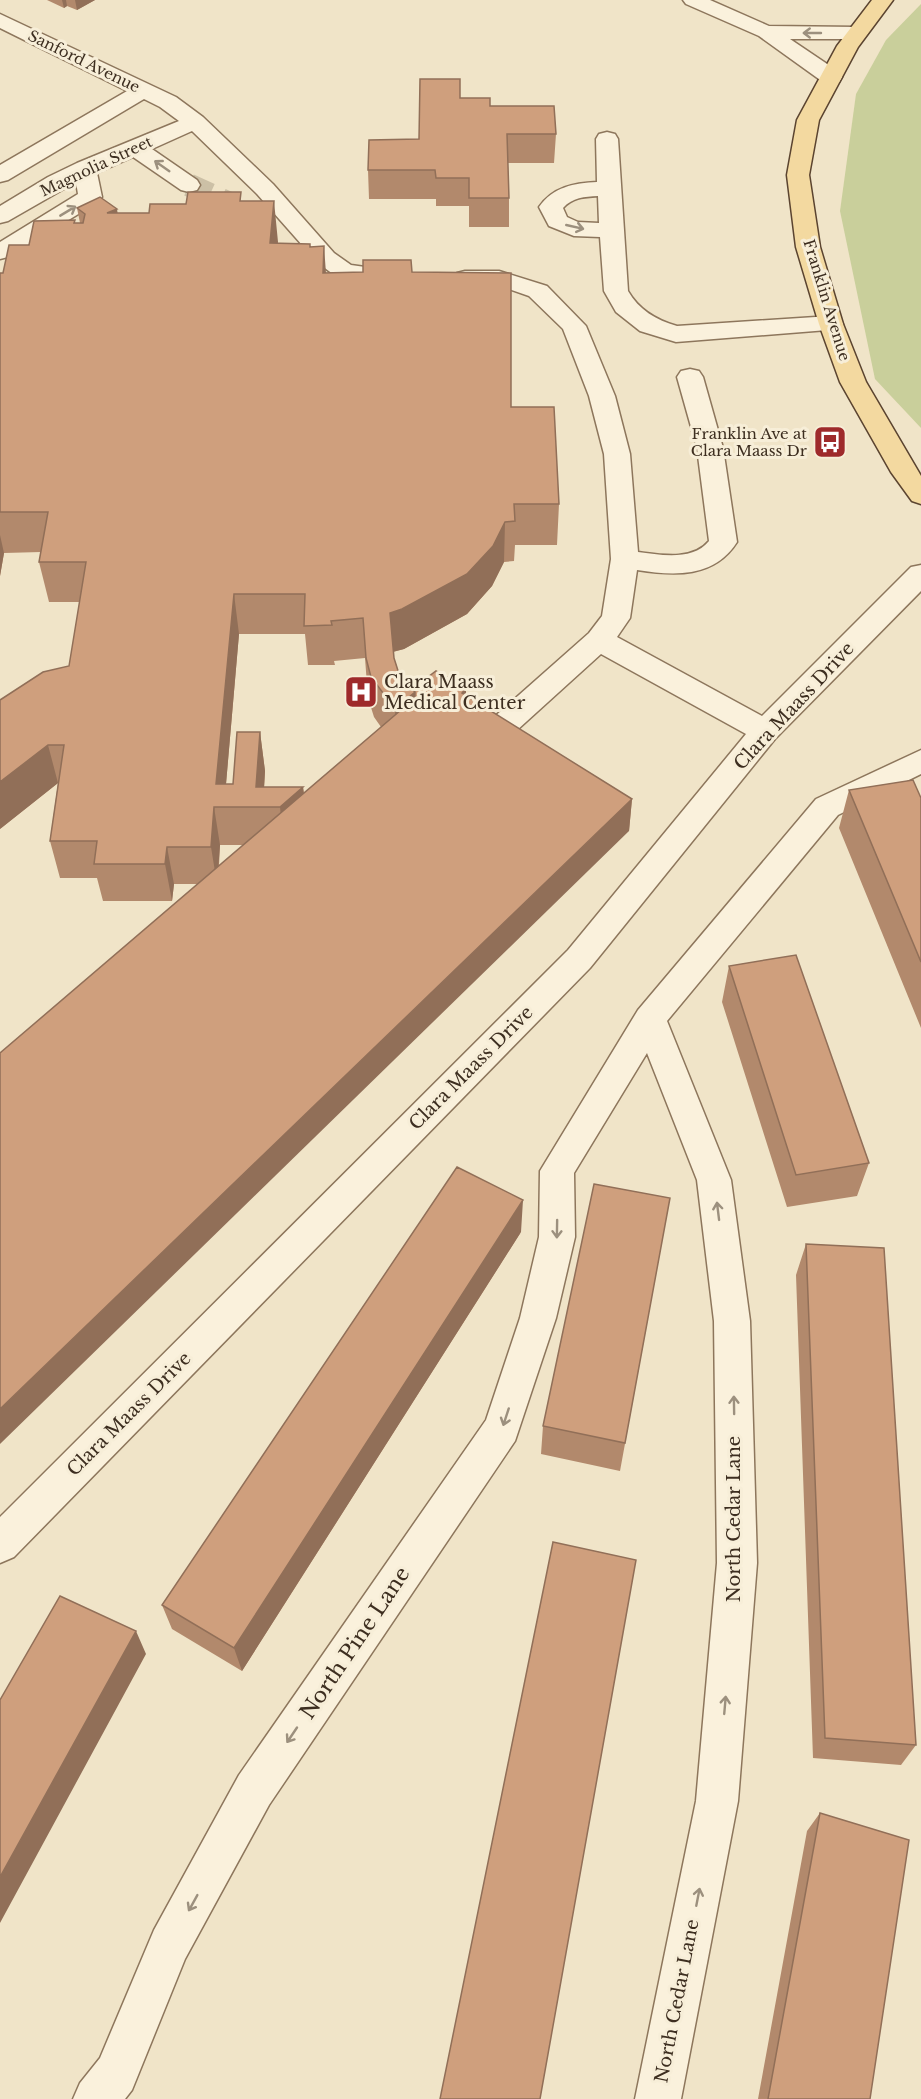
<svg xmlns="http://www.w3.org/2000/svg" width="921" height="2099" viewBox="0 0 921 2099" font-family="'Libre Baskerville',serif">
	<rect width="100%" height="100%" fill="#f0e4c8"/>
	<!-- green -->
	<path fill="#c9cf9b" d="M921,4V428L875,379L840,211L856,94L886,40Z"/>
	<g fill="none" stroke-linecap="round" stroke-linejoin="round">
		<!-- minor-tunnel -->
		<path stroke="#ccc0a6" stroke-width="23" stroke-dasharray="23 12" stroke-linecap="butt" d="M189,185L235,206"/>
		<defs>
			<path id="minor" d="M683,0H710L769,26L857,27L864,29L868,33L864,37L857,39H790L839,72L842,77L839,82L831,83L823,82L759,36L686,4Z
				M0,14L176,97L203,117L273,184L334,253L351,265L401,272L405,277L401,282L393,284L337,277L318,263L257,194L192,131L152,149L197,180L200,185L197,190L189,192L181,190L133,157L97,173L102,197L98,202L8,257L0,259V242L78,194L76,182L8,221L0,223V206L48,177L77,163L179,121L160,107L144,99L8,180L0,182V165L127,91L0,28Z
				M607,132L615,134L618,139L628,291C639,310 656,320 677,326L831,316L840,319L843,324L840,329L676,342L640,331L616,312L604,291L600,237L574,236L549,226L539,207C553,187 574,183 597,182L596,139L599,134ZM598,196L599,223L578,222L567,217L563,208C573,197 584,197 598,196Z
				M465,271H499L547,286L586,326L615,396L630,454L638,552C661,555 693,561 709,541L697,448L677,377L681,371L690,369L699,371L703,377L723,448L737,542C714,578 675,576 637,570L630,618L617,637L762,716L911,567L921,565V591L775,739L590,968L14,1557L0,1563V1517L568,950L746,734L601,654L496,749L486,752L476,749L471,741L476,733L589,633L602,616L611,559L604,454L589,396L563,329L529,296L497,285L457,283L453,278L457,273Z
				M921,750V774L838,815L667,1021L731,1180L750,1321L757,1563L738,1801L681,2099H635L696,1801L717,1563L714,1321L697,1180L647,1053L574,1173L575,1237L556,1318L515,1441L269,1805L185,1959L132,2090L125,2099H73L80,2083L100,2058L154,1930L239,1775L486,1420L520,1318L539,1237L540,1171L638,1010L816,799Z"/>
			<path id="major" d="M872,0H893L858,47L819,120L809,175L820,247L843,324L866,382L921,476V504L912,501L891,472L840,382L819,324L796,247L787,175L797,120L837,46Z"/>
		</defs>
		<!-- minor casing -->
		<use href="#minor" stroke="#8d765c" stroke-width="3"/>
		<!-- major casing -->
		<use href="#major" stroke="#5b4430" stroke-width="3"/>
		<!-- minor -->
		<use href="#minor" fill="#faf1dc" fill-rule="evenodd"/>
		<!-- major -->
		<use href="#major" fill="#f3d9a0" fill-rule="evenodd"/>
	</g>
	<!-- wall -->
	<path fill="#b2896c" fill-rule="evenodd" d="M47,0H95L77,10L67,6L64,8Z
		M460,98L490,106L556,134L554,163H508L509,198V227H469V206H436V199H369L368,170L419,139Z
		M242,201L277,243L310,247L326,273L412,272L511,407L559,504L557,545H515L514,561L504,562L492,586L467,614L404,649L393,652L394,658L400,677L412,689L466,696L632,799L629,831L197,884H174L172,901H103L97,878H60L50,841L58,783L0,829L69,666L80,602H49L39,562L41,552L4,553L0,576V273H3L29,245L75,223H80L77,208L117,213H149L186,204ZM239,634H305L308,665H335L334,661L365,658L368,698L374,717L381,727L304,793L303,787H264L265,771L260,732L233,784H226ZM220,845H244L219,866Z
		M849,790L921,798V1028L839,828Z
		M729,966L869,1163L857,1196L787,1207L722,1002Z
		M670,1198L620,1471L541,1454L543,1426Z
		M521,1232L242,1671L172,1629L162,1605Z
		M806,1244L916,1745L901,1765L813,1758L796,1275Z
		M820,1813L870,2099H758L807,1831Z"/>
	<!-- shaded-wall -->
	<path fill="#916f58" d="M62,0H66L67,6L64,8Z
		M75,0H95L77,10Z
		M274,201L278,242L274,284L270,243Z
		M117,209L123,249L107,213Z
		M324,246L327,287L323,273Z
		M505,522L504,562L492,586L467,614L404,649L392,652L390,613Z
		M0,535L4,553L0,576Z
		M234,594L239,634L224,807L216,784Z
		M466,688V721L462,693Z
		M415,692L416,731L397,748L395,709Z
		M260,732L265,771L263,807L256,787Z
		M48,745L58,783L0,829V782Z
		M303,787L307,825L284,845L280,807Z
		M632,799L629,831L0,1444V1409Z
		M214,807L220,845L217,884L211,847Z
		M167,847L174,884L172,901L165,864Z
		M523,1200L521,1232L242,1671L234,1648Z
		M136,1631L146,1654L0,1923V1877Z"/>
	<!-- building -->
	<path fill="#cf9f7d" stroke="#916f58" stroke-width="1.5" d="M420,79H460V98H490V106H554L556,134H507L509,198H469V178H436L435,170H368L369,140L419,139Z
		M188,192H241L240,201H274L270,243L310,244V247L324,246L323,273L363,272V260H411L412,272L511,273V407H554L559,504H514L515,521L505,522L493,546L467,574L402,609L390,613L394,658L400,677L415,692L395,709L371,677L366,658L363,618L331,621L332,625L304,626L305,594H234L216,784H233L237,732H260L256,787H303L280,807H214L211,847H167L165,864H94L97,841H50L64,745H48L0,782V700L43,672L69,666L86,562H39L48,512H0V273H3L9,245H29L34,221L75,220L74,223H83L85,214L77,208L100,197L117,209L107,213H149L150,204H186Z
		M436,671L466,688L462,693L632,799L0,1409V1053L415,698V692L412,689Z
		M913,780L921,798V962L849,790Z
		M796,955L869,1163L796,1175L729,966Z
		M457,1167L523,1200L234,1648L162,1605Z
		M594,1184L670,1198L625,1443L543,1426Z
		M806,1244L884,1248L916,1745L825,1738Z
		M553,1542L636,1560L540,2099H440Z
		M60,1596L136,1631L0,1877V1700Z
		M820,1813L909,1840L870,2099H768Z"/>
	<!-- one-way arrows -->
	<defs><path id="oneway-shaft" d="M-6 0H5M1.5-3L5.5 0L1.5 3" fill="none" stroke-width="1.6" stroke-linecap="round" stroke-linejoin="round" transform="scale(1.5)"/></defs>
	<g stroke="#9c907e">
		<use href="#oneway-shaft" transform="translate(812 33) rotate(180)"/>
		<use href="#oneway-shaft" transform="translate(162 166) rotate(-145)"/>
		<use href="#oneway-shaft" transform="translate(68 211) rotate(-31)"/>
		<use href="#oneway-shaft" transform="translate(575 227) rotate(13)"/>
		<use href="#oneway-shaft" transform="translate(718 1211) rotate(-97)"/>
		<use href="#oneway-shaft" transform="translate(557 1229) rotate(91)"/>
		<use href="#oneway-shaft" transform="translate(734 1405) rotate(-91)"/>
		<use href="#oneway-shaft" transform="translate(506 1417) rotate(108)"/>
		<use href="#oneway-shaft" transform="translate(725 1705) rotate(-85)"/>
		<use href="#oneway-shaft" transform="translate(292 1735) rotate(124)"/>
		<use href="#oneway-shaft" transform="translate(698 1897) rotate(-79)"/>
		<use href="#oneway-shaft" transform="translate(193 1903) rotate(119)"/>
	</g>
	<!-- icons -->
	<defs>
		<symbol id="bus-square" viewBox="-11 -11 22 22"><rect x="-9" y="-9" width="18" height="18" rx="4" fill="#9e2a2b" stroke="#f7eed8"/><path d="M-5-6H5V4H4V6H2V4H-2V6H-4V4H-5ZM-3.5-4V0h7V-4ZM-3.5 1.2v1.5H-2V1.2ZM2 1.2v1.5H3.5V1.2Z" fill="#fff"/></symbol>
		<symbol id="hospital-square" viewBox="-11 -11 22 22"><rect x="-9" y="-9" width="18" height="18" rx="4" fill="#9e2a2b" stroke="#f7eed8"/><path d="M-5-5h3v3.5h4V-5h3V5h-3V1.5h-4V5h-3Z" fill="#fff"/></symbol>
	</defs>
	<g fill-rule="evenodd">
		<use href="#bus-square" x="811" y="423" width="38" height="38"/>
		<use href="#hospital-square" x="342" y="673" width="38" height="38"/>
	</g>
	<g text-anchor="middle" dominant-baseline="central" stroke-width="6" stroke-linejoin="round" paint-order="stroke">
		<!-- far-street labels -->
		<g font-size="15" fill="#3d2e20" stroke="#f7eed8">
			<text transform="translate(84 61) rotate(26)">Sanford Avenue</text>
			<text transform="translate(96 166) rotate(-25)">Magnolia Street</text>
			<text transform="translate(827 300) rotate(73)">Franklin Avenue</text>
		</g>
		<!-- far-poi labels -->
		<g font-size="15" fill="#3d2e20" stroke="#f7eed8" text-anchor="end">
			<text x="807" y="433">Franklin Ave at<tspan x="807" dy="17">Clara Maass Dr</tspan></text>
		</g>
		<!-- poi labels -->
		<g font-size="18" fill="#3d2e20" stroke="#f7eed8" text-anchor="start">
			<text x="384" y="682">Clara Maass<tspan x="384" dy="21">Medical Center</tspan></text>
		</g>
		<!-- street labels -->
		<g font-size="18" fill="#3d2e20" stroke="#f7eed8">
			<text transform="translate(794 706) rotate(-47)">Clara Maass Drive</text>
			<text transform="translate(471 1068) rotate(-45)">Clara Maass Drive</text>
			<text transform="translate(129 1414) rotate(-45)">Clara Maass Drive</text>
			<text transform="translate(734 1519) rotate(-90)">North Cedar Lane</text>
			<text transform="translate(677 2001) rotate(-79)">North Cedar Lane</text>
		</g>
		<!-- near-street labels -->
		<g font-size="21" fill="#3d2e20" stroke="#f7eed8">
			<text transform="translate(355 1643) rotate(-56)">North Pine Lane</text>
		</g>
	</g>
</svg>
